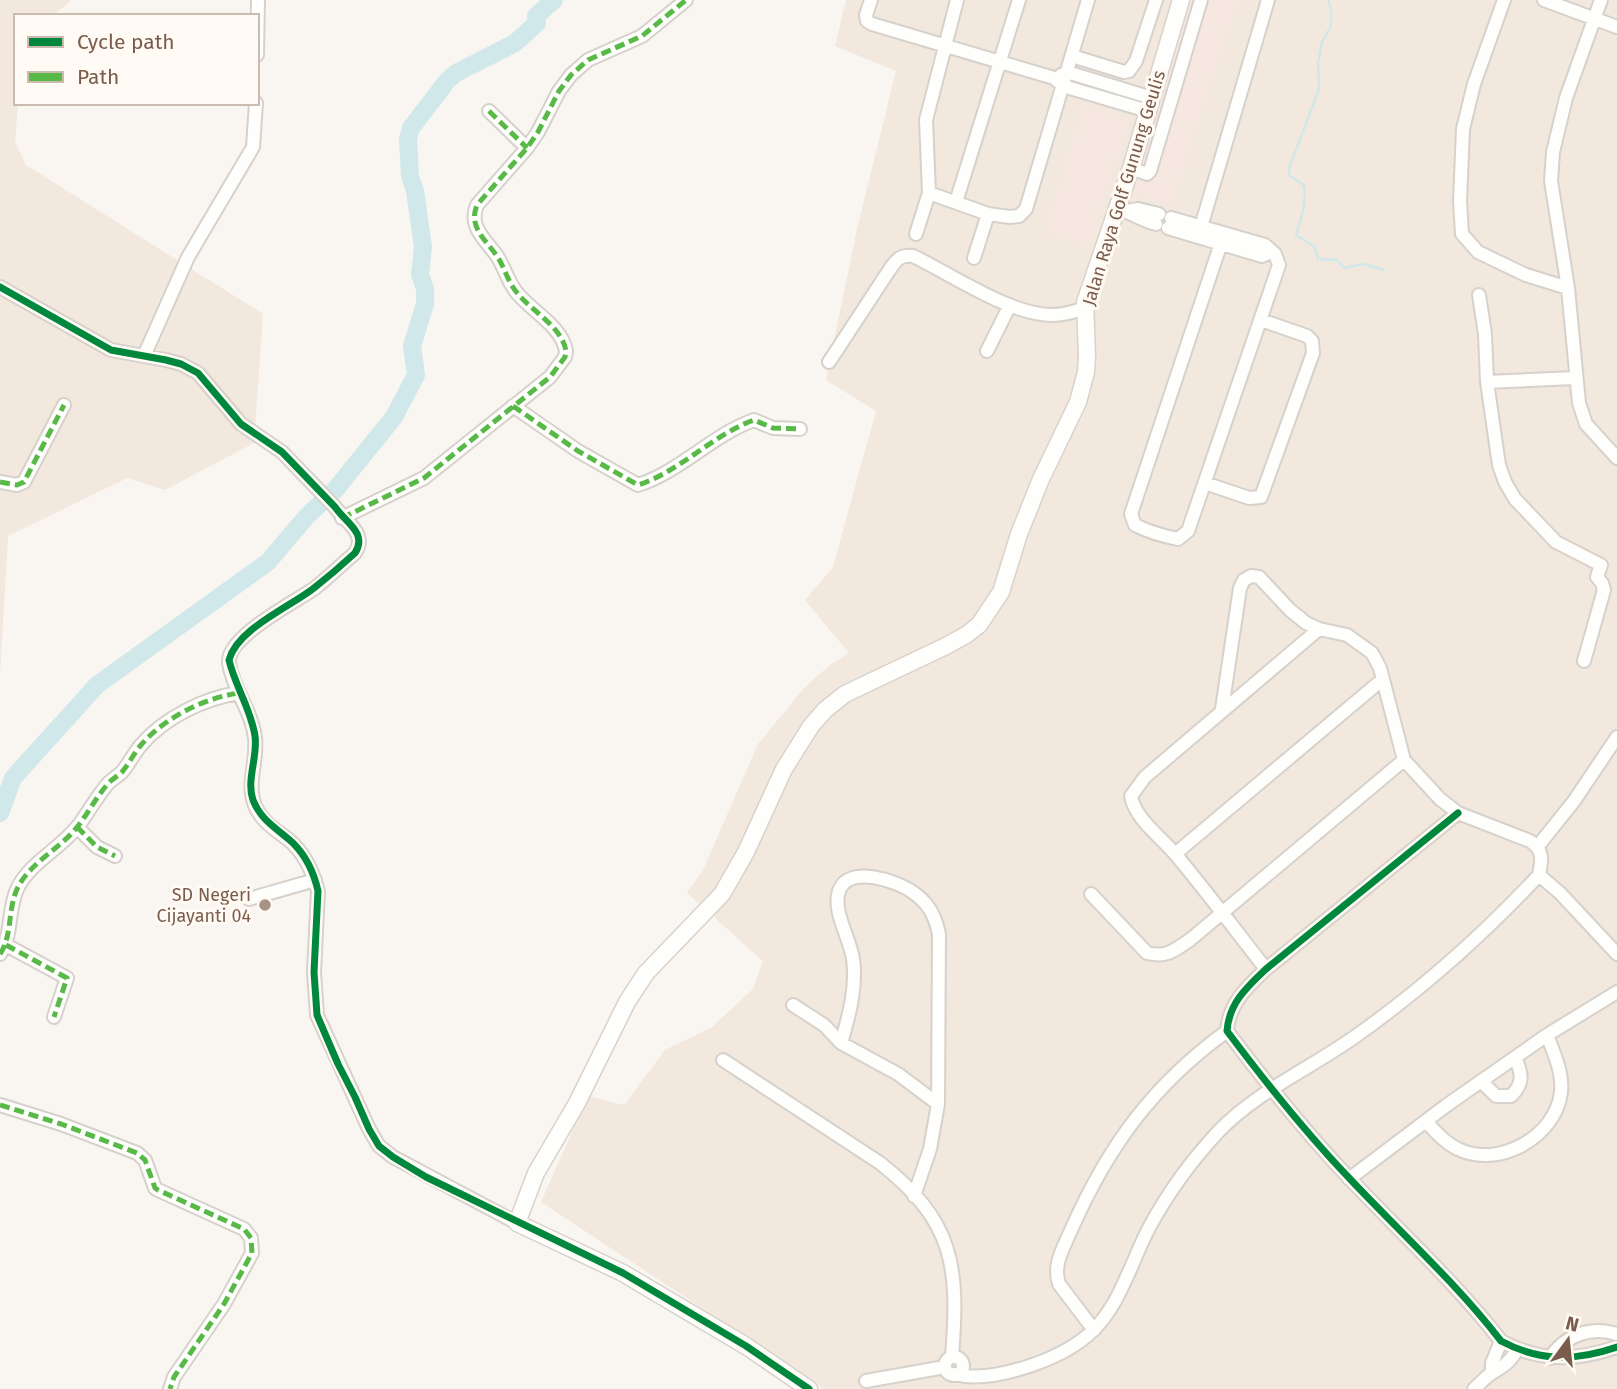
<svg xmlns="http://www.w3.org/2000/svg" width="1617" height="1389" viewBox="0 0 1617 1389" font-family="'Fira Sans',sans-serif">
	<rect width="100%" height="100%" fill="#f9f5f0"/>
	<!-- residential -->
	<path fill="#f2e8de" d="M0,0H71L53,16H16V103H18L15,142L26,165L263,314L254,443L165,490L127,478L8,536L0,675Z
		M846,0H1617V1389H824L541,1202L588,1096L624,1105L665,1050L712,1027L753,989L763,961L687,893L703,870L758,744L804,688L831,664L849,653L805,600L833,567L876,411L826,380L857,229L896,71L835,46Z"/>
	<!-- commercial -->
	<path fill="#f6e8e1" d="M1191,0H1237L1171,207L1131,191Z
		M1083,106L1129,120L1089,246L1045,233Z"/>
	<g fill="none" stroke-linecap="round" stroke-linejoin="round">
		<!-- stream -->
		<path stroke="#d0e8ea" stroke-width="2.5" d="M1328,0L1331,10V26L1322,42L1318,63L1319,89L1289,168V175L1304,185C1307,204 1301,218 1296,235L1314,246L1318,259L1337,260L1344,268L1363,264L1384,270"/>
		<!-- river -->
		<path stroke="#d0e8ea" stroke-width="18" d="M0,813L13,778L97,685L268,562L307,516L335,490L394,417L416,375L412,346L425,304V289L420,274L423,247L415,191L410,176L408,139L411,128L447,81L456,73L515,43L537,23L536,16L554,0"/>
		<defs>
			<path id="street" d="M871,0L866,15L867,21L872,24L1054,78L1063,86L1148,111
				M1504,0L1474,84L1463,129L1460,201L1462,234L1478,252L1526,275L1568,288
				M1544,0L1617,27
				M1601,0L1566,98L1553,152L1551,181L1568,288L1579,403L1586,424L1617,458
				M257,55L258,0
				M1072,56L1124,72L1129,71L1136,61L1156,0
				M1061,75L1067,72L1152,98
				M489,111L527,148
				M1131,168L1147,174L1150,171L1201,0
				M929,193L988,214L1010,217L1019,216L1026,209L1088,0
				M956,202L1019,0
				M1118,208C1132,213 1140,220 1156,224
				M1128,211L1138,209L1159,214
				M1171,218L1265,245L1275,254L1279,265L1188,531L1178,539C1163,536 1149,532 1135,525L1131,514L1224,234
				M1168,228L1262,256L1271,252
				M916,234L929,193L926,120L957,0
				M1198,237L1268,0
				M974,258L988,214
				M0,287L111,350L166,360L181,364L198,373L241,424L282,452L335,507C345,522 368,533 355,553C342,564 329,577 315,588C295,602 226,637 229,663C233,690 252,711 255,738C258,766 242,791 261,816C268,826 280,833 289,840C304,853 313,872 318,891L314,972L317,1015L369,1129L379,1146L393,1157L517,1223
				M1479,295L1485,334L1487,382L1499,465L1505,482L1515,499L1556,542L1601,565L1597,577L1602,583L1604,590L1584,661
				M987,351L1010,305
				M144,356L188,257L253,147L256,103
				M829,362L890,269C897,259 900,255 913,256C951,274 1010,315 1052,315C1063,315 1074,312 1084,308
				M1487,382L1575,378
				M513,406L578,451L638,485C681,471 712,435 754,420L773,428L800,429
				M0,482L17,485L24,482L64,405
				M1205,483L1249,498L1261,497L1313,353L1312,341L1307,336L1261,320
				M342,518L424,478L550,377L565,357L566,351C562,327 533,312 518,294C508,283 505,268 497,256C485,239 468,227 477,205L527,148L538,132L559,91L571,75L588,60L642,36L686,0
				M1222,709L1240,588L1244,580L1251,576L1259,577L1290,610L1306,623L1319,629L1347,635L1372,653L1380,668L1404,760L1440,799L1458,813L1530,841C1544,850 1542,860 1539,875L1560,893L1617,954
				M1458,813L1266,969C1247,987 1229,1003 1227,1031C1266,1083 1306,1133 1351,1180C1401,1233 1456,1283 1501,1341C1540,1362 1576,1361 1617,1347
				M77,827L97,847L115,856
				M1538,846L1574,801L1617,737
				M1175,854L1383,679
				M1091,894L1147,953C1167,958 1175,950 1191,939L1404,760
				M249,899L315,880
				M6,945L67,978L54,1017
				M0,954C13,935 7,909 18,887C31,862 61,848 78,826C88,813 96,798 106,786C110,780 117,777 122,772C129,764 134,753 141,745C164,718 204,698 239,693
				M1266,969C1236,931 1207,892 1176,855C1161,837 1135,819 1131,796L1145,777L1319,629
				M793,1005L824,1025L841,1043L898,1074L938,1104
				M841,1043C849,1016 857,987 853,959C850,938 832,911 839,891C848,864 896,881 911,891C928,902 935,915 939,934L938,1104L930,1149L914,1196
				M723,1060L880,1163C955,1222 959,1267 952,1357
				M1482,1082L1496,1096H1511C1524,1083 1522,1075 1516,1059
				M0,1105L61,1124L137,1153L145,1160L155,1188L158,1190L244,1229L251,1238L252,1253L224,1304L174,1377L170,1389
				M1426,1121C1435,1132 1445,1143 1458,1149C1498,1169 1556,1137 1561,1092C1563,1073 1554,1053 1547,1035
				M1349,1179L1447,1105L1547,1035L1617,992
				M1094,1330L1059,1284C1052,1264 1065,1245 1072,1228C1109,1145 1153,1085 1227,1031
				M945 1366a9 9 0 1 1 18 0a9 9 0 1 1-18 0Z
				M1550,1358C1565,1335 1591,1326 1617,1334
				M1492,1373V1363L1501,1341
				M954,1374C992,1384 1059,1360 1088,1335C1120,1308 1131,1261 1150,1226C1169,1191 1192,1160 1218,1132C1256,1092 1309,1069 1353,1038C1420,991 1483,935 1539,875
				M866,1381L945,1367
				M1474,1389C1480,1384 1485,1377 1492,1373C1505,1365 1508,1364 1517,1350"/>
			<path id="secondary" d="M809,1389L746,1346L623,1273L517,1223L536,1173L577,1103L627,1002L646,973L722,894L746,852L784,769L811,726L825,710L845,694L946,646L966,635L979,625L1001,592L1019,534L1041,479L1078,402L1086,372L1087,357L1085,302L1131,168L1181,0"/>
		</defs>
		<!-- street casing -->
		<use href="#street" stroke="#d7d1cb" stroke-width="16"/>
		<!-- secondary casing -->
		<use href="#secondary" stroke="#d9d2cb" stroke-width="19"/>
		<!-- street -->
		<use href="#street" stroke="#fefefd" stroke-width="12"/>
		<!-- secondary -->
		<use href="#secondary" stroke="#fefefd" stroke-width="16"/>
		<!-- quiet -->
		<path stroke="#58b947" stroke-width="5" stroke-dasharray="10 5" stroke-linecap="butt" d="M489,111L527,148
			M513,406L578,451L638,485C681,471 712,435 754,420L773,428L800,429
			M0,482L17,485L24,482L64,405
			M342,518L424,478L550,377L565,357L566,351C562,327 533,312 518,294C508,283 505,268 497,256C485,239 468,227 477,205L527,148L538,132L559,91L571,75L588,60L642,36L686,0
			M77,827L97,847L115,856
			M6,945L67,978L54,1017
			M0,954C13,935 7,909 18,887C31,862 61,848 78,826C88,813 96,798 106,786C110,780 117,777 122,772C129,764 134,753 141,745C164,718 204,698 239,693
			M0,1105L61,1124L137,1153L145,1160L155,1188L158,1190L244,1229L251,1238L252,1253L224,1304L174,1377L170,1389"/>
		<defs>
			<path id="cycleway" d="M0,287L111,350L166,360L181,364L198,373L241,424L282,452L335,507C345,522 368,533 355,553C342,565 328,577 314,588C290,607 237,629 229,660C235,686 251,709 255,736C258,757 246,780 253,800C261,821 278,829 293,843C306,856 314,873 318,891L314,972L317,1015L338,1064L355,1097L369,1129L379,1146L393,1157L426,1177L623,1273L746,1346L809,1389
				M1458,813L1266,969C1247,987 1229,1003 1227,1031C1266,1083 1306,1133 1351,1180C1401,1233 1456,1283 1501,1341C1540,1362 1576,1361 1617,1347"/>
		</defs>
		<!-- cycleway casing -->
		<use href="#cycleway" stroke="#fffaf3" stroke-width="11"/>
		<!-- cycleway -->
		<use href="#cycleway" stroke="#00873e" stroke-width="7"/>
	</g>
	<!-- markers -->
	<circle fill="#a69286" stroke="#fffaf3" stroke-width="2.5" cx="265" cy="905" r="7"/>
	<g text-anchor="middle" dominant-baseline="central" stroke-width="6" stroke-linejoin="round" paint-order="stroke">
		<!-- street labels -->
		<g font-size="18" fill="#7a5c4d" stroke="#fffaf3">
			<text transform="translate(1124 188) rotate(-73)">Jalan Raya Golf Gunung Geulis</text>
		</g>
		<!-- poi labels -->
		<g font-size="18" fill="#7a5c4d" stroke="#fffaf3" text-anchor="end">
			<text x="251" y="895">SD Negeri<tspan x="251" dy="21">Cijayanti 04</tspan></text>
		</g>
	</g>
	<!-- legend -->
	<rect x="14" y="14" width="245" height="91" fill="#fffaf3" stroke="#cabbb1" stroke-width="2"/>
	<rect x="28" y="37" width="35" height="10" fill="#00873e" stroke="#cabbb1" stroke-width="2"/>
	<text x="77" y="49" font-size="21" fill="#7a5c4d">Cycle path</text>
	<rect x="28" y="72" width="35" height="10" fill="#58b947" stroke="#cabbb1" stroke-width="2"/>
	<text x="77" y="84" font-size="21" fill="#7a5c4d">Path</text>
	<!-- north arrow -->
	<g transform="translate(1568 1340) rotate(15)" stroke="#fffaf3" stroke-width="5" paint-order="stroke">
	<path d="M0-5L12 26L0 18L-12 26Z" fill="#7a5c4d"/>
	<text y="-10" font-size="19" font-weight="bold" text-anchor="middle" fill="#7a5c4d">N</text>
	</g>
</svg>
